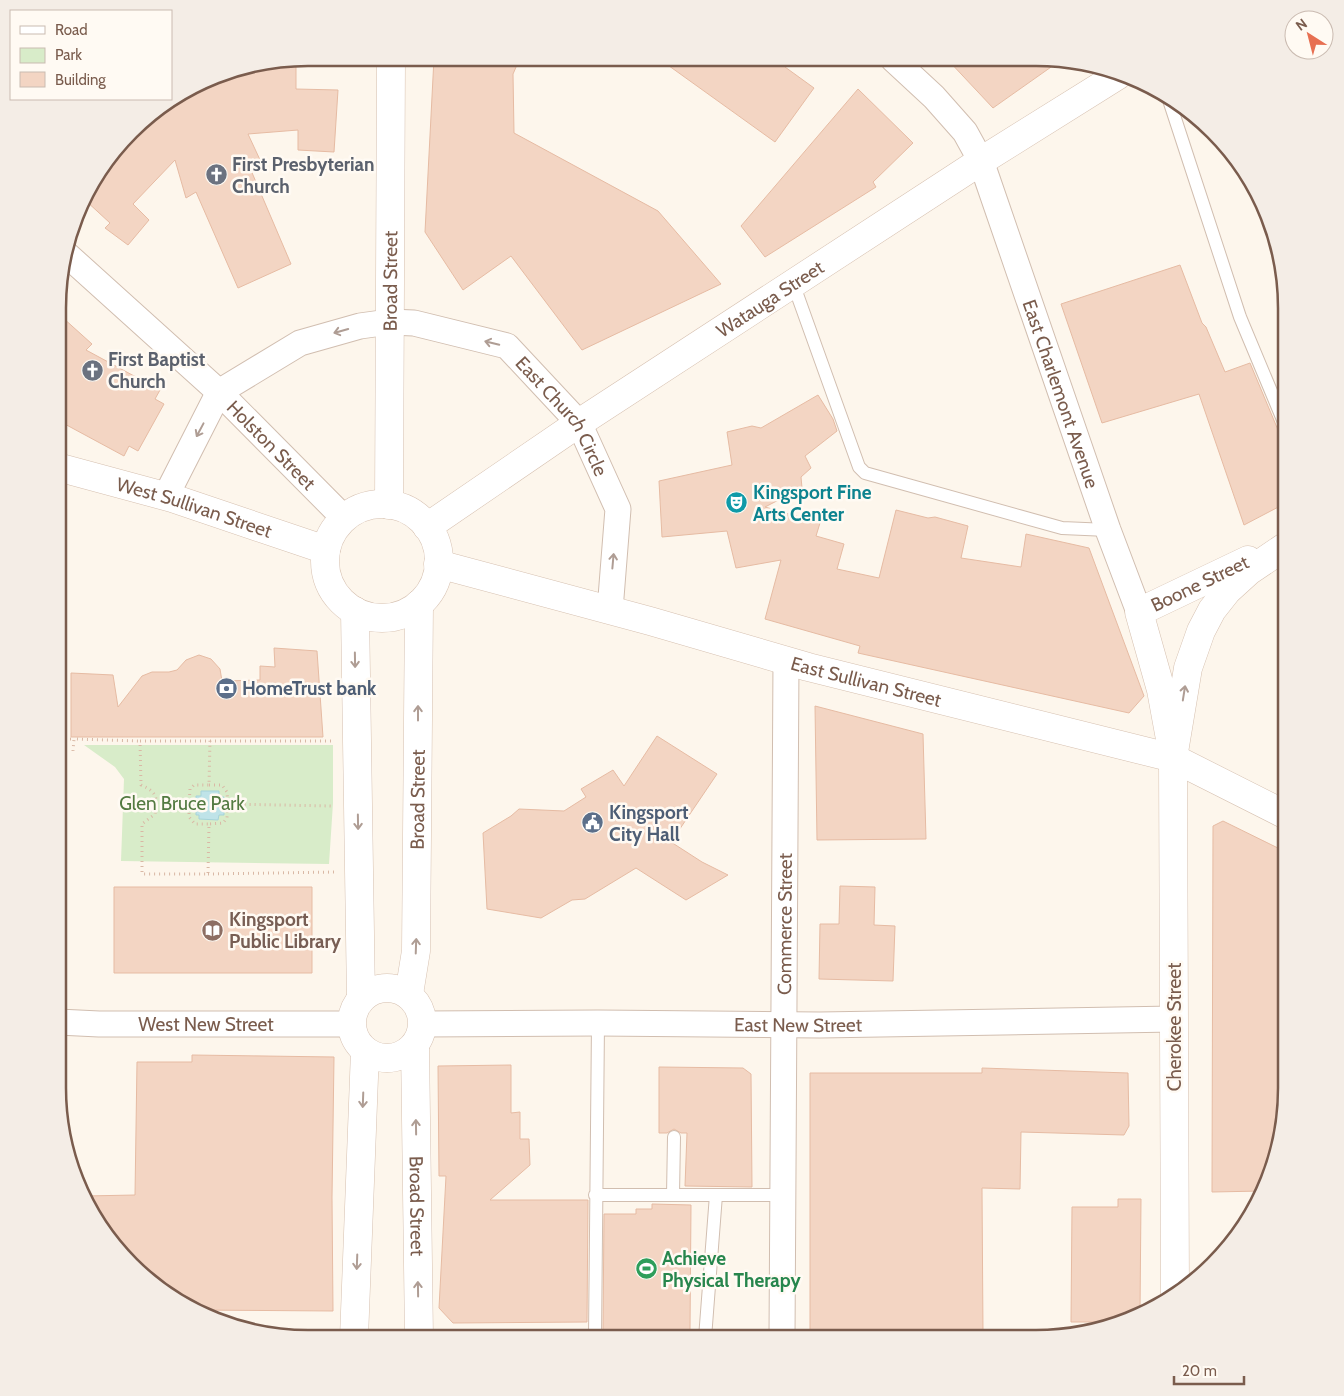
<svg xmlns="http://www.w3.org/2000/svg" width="1344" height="1396" viewBox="0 0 1344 1396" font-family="Cabin,sans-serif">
	<rect width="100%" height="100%" fill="#fdf6ec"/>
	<!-- green -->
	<path fill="#d8ecc9" d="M84,745H333V803L329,864L121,861L124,779L115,767Z"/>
	<!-- water -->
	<path fill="#bfe3e8" stroke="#a5d3da" d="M201,791H219V797H224V815H219L218,820L199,819V815H196V796H201Z"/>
	<!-- building -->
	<path fill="#f3d5c3" stroke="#e6bba3" d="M434,58H520L513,74L514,133L658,211L721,284L582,350L511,256L463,290L425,232Z
		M658,58L791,59L785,67L814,88L775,142Z
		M947,59L1061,60L993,108Z
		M296,60V89L338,90L334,152L298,150V130L248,134L261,162L250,168L291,264L238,288L196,192L186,198L175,160L133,204L149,220L128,245L105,228L110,223L85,200L91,183L143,120L228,71Z
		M858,89L913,143L873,182L876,187L765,257L741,226Z
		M1180,265L1202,323L1206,327L1225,372L1250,363L1278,430L1286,435V503L1244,525L1199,394L1102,423L1061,304Z
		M62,317L92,344L86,350L160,390L155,399L164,404L138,451L129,446L124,456L61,422Z
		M818,395L833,419L837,431L805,456L811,468L801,477L802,488L765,507L820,523L816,536L844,544L837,569L879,578L896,510L928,518L935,517L968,526L961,558L1021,567L1026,534L1089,548L1144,696L1129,713L858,653L860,646L765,619L781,560L736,568L727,531L662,537L659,481L732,465L727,432L752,426L761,428Z
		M274,648L317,651L323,737H71V673L113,675L118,707L142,676L152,672H169L177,670L186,660L199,655L211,659L220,669L222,681L260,680V666L275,667Z
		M815,706L923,734L926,839L817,840Z
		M657,736L717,774L671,842L702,862L728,875L686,900L636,868L585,899L572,900L541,918L487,909L483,833L511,816L519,809L564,811L586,797L581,789L613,770L624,786Z
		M1223,821L1286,852V1104L1278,1153L1262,1191L1212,1192L1213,826Z
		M840,886L875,887L874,925L895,926L893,981L819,979L820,924H839Z
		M114,887H312V973H114Z
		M192,1055L334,1057L332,1197L333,1311L195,1310L183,1305L143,1276L100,1227L85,1196L135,1195L137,1062H192Z
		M511,1065V1113L520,1112V1139H529L530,1165L490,1200H588L587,1322L453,1323L439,1308L446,1176H439L438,1066Z
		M659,1067L743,1068L751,1074L752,1187L685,1186L687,1133H681L674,1129L667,1133H659Z
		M982,1068L1128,1073L1129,1126L1124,1135L1021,1132L1020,1189L982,1188L983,1333L810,1335V1073H982Z
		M1118,1199H1141L1140,1313L1122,1322H1071L1072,1207H1118Z
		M652,1204L691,1205L690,1330H603L604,1214H636V1209H652Z"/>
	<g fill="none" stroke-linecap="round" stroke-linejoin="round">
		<defs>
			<path id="lane" d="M1168,97L1240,317L1286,427
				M793,283L859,467L865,473L1062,528L1108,530
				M595,1195H783
				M673,1195L674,1137
				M595,1338L598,1023
				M705,1338L716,1195"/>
			<g id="street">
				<path id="s1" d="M893,59L934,97L965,132L981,161L1108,530L1139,612"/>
				<path id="s2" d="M65,253L219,392L344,518"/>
				<path id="s3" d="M166,496L219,392L300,343L360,326L389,322L414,323L507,346L579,423L618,509L610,610"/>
				<path id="s4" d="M58,1022L99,1024H352"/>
				<path id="s5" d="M423,1024L598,1023L820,1025L1174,1019"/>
				<path id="s6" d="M782,1338L786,661"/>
			</g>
			<g id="secondary">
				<path id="s7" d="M61,468L172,498L326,550"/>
				<circle cx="382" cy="561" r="57"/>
				<path id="s8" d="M389,505L391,58"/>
				<path id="s9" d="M427,527L579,423L981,161L1117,76"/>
				<path id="s10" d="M438,564L650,621L808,667L1173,758L1286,815"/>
				<path d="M355,611L361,999"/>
				<path id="s11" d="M1170,739L1161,690L1139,612L1248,560"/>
				<circle cx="387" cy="1023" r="35"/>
				<path id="s12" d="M409,994L416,951L419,604"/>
				<path id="s13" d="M415,1045L419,1338"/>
				<path d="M1175,1296L1173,758L1188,668L1201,631L1212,610L1227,591L1249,571L1286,546"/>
				<path d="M354,1338L365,1051"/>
			</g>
		</defs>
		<!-- lane casing -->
		<use href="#lane" stroke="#d1beb0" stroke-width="14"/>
		<!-- street casing -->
		<use href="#street" stroke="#d1beb0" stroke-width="27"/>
		<!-- secondary casing -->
		<use href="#secondary" stroke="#d6c0b0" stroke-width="29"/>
		<!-- path -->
		<path stroke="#d9b8a5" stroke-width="3" stroke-dasharray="1 4" stroke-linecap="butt" d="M60,739H74
			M331,741H140L141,785C157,792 158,798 155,814L142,824V874H208L209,824L223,823L227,818L228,804L332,806
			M73,751L74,739L140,741
			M209,785H222L227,792L228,804
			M157,804L189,805V817L195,824H209
			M189,805L190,789L194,785H209L210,740
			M208,874L336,872"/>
		<!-- lane -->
		<use href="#lane" stroke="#fff" stroke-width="12"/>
		<!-- street -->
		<use href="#street" stroke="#fff" stroke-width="25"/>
		<!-- secondary -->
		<use href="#secondary" stroke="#fff" stroke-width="28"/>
	</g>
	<!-- one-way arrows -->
	<defs><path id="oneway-shaft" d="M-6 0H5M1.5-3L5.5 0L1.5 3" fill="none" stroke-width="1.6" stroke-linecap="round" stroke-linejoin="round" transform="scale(1.25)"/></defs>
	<g stroke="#af9d94">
		<use href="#oneway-shaft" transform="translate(341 331) rotate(164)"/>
		<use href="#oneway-shaft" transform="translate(492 343) rotate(-166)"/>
		<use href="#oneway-shaft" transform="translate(200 430) rotate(118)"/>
		<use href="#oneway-shaft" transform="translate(613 561) rotate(-85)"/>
		<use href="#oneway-shaft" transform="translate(355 660) rotate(89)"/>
		<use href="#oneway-shaft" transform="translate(1184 693) rotate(-81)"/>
		<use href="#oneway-shaft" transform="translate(418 713) rotate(-90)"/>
		<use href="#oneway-shaft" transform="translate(358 822) rotate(89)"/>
		<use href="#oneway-shaft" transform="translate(416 946) rotate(-88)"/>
		<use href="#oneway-shaft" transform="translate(363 1100) rotate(92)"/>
		<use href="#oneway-shaft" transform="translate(416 1127) rotate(-91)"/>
		<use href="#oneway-shaft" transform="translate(357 1262) rotate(92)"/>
		<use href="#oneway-shaft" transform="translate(418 1289) rotate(-91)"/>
	</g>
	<!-- icons -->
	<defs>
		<symbol id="church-disc" viewBox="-11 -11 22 22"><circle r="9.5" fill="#6b7280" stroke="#fffaf3"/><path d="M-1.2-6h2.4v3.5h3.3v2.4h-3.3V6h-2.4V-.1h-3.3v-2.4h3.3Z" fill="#fff"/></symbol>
		<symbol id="theatre-disc" viewBox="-11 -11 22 22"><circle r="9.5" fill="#0f9aa8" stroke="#fffaf3"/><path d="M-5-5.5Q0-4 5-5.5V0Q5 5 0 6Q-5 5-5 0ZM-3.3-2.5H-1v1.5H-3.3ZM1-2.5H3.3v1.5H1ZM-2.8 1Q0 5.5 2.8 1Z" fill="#fff"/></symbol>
		<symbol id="bank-disc" viewBox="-11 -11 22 22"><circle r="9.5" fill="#5c6f8a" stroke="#fffaf3"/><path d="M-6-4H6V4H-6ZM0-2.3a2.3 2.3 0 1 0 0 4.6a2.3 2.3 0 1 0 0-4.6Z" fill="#fff"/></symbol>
		<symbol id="civic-disc" viewBox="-11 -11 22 22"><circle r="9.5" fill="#5c6f8a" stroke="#fffaf3"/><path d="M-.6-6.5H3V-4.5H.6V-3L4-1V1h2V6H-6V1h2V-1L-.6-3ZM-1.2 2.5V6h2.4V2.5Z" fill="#fff"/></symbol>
		<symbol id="library-disc" viewBox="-11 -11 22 22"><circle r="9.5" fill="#8d6e63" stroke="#fffaf3"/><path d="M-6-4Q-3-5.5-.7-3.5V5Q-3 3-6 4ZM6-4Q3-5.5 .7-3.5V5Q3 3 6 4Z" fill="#fff"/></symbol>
		<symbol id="stadium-disc" viewBox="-11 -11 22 22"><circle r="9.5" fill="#2e9e5b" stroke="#fffaf3"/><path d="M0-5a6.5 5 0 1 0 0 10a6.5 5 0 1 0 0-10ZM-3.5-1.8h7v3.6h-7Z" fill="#fff"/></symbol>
	</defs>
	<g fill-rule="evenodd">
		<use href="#church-disc" x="204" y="162" width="25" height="25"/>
		<use href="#church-disc" x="80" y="358" width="25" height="25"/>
		<use href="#theatre-disc" x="724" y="490" width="25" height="25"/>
		<use href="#bank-disc" x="214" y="676" width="25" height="25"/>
		<use href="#civic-disc" x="580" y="810" width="25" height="25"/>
		<use href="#library-disc" x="200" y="918" width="25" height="25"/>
		<use href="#stadium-disc" x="634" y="1256" width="25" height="25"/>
	</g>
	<g text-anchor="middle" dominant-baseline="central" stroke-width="5" stroke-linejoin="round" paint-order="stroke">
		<!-- worship labels -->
		<g font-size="19" font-weight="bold" fill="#5b616d" stroke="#fffaf3" text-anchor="start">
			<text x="232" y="164">First Presbyterian<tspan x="232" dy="22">Church</tspan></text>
			<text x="108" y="359">First Baptist<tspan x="108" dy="22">Church</tspan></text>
		</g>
		<!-- street labels -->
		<g font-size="19" fill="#7a5c4d" stroke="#fffaf3">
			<text stroke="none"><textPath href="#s8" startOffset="224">Broad Street</textPath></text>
			<text stroke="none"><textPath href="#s9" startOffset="412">Watauga Street</textPath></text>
			<text stroke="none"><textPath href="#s1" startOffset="382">East Charlemont Avenue</textPath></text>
			<text stroke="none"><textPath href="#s3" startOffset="514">East Church Circle</textPath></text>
			<text stroke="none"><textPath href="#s2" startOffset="282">Holston Street</textPath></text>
			<text stroke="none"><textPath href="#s7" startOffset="139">West Sullivan Street</textPath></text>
			<text stroke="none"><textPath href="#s11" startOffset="198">Boone Street</textPath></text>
			<text stroke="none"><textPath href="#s10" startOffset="444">East Sullivan Street</textPath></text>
			<text stroke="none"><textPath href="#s12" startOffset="195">Broad Street</textPath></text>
			<text stroke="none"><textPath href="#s6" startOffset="414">Commerce Street</textPath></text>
			<text stroke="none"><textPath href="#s4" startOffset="148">West New Street</textPath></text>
			<text stroke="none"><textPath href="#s5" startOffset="375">East New Street</textPath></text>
			<text transform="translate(1174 1027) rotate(-90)">Cherokee Street</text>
			<text stroke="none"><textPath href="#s13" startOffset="161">Broad Street</textPath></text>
		</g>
		<!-- culture labels -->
		<g font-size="19" font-weight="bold" fill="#0d838f" stroke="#fffaf3" text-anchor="start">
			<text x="753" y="492">Kingsport Fine<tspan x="753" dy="22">Arts Center</tspan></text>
		</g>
		<!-- service labels -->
		<g font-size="19" font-weight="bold" fill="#4e5e75" stroke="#fffaf3" text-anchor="start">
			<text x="242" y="688">HomeTrust bank</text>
			<text x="609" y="812">Kingsport<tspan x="609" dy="22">City Hall</tspan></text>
		</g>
		<!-- park labels -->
		<g font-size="19" fill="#537a41" stroke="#fffaf3">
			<text x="182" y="803">Glen Bruce Park</text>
		</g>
		<!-- education labels -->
		<g font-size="19" font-weight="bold" fill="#785e54" stroke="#fffaf3" text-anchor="start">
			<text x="229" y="919">Kingsport<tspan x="229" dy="22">Public Library</tspan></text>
		</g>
		<!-- leisure labels -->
		<g font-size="19" font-weight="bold" fill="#27864d" stroke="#fffaf3" text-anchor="start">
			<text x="662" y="1258">Achieve<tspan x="662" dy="22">Physical Therapy</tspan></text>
		</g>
	</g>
	<!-- crop -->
	<path d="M0 0H1344V1396H0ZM308 66H1036A242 242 0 0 1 1278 308V1088A242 242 0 0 1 1036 1330H308A242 242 0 0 1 66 1088V308A242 242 0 0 1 308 66Z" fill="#f4ede6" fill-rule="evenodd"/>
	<path fill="none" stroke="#7a5c4d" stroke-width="2.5" d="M308 66H1036A242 242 0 0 1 1278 308V1088A242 242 0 0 1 1036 1330H308A242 242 0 0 1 66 1088V308A242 242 0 0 1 308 66Z"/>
	<!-- legend -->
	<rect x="10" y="10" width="162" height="90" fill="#fffaf3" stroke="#cabbb1"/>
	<rect x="20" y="26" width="25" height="8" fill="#ffffff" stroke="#cabbb1"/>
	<text x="55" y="35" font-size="15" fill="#7a5c4d">Road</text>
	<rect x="20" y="48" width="25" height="15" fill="#d8ecc9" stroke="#cabbb1"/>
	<text x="55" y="60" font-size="15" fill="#7a5c4d">Park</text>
	<rect x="20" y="72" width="25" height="15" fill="#f3d5c3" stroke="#cabbb1"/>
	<text x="55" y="85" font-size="15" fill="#7a5c4d">Building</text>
	<!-- north arrow -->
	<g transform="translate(1309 35) rotate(324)"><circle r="24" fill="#fffaf3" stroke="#cabbb1"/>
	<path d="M0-4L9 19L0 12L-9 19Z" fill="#e76f51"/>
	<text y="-8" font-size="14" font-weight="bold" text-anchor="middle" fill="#7a5c4d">N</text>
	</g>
	<!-- scale -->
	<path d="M1174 1376v8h70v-8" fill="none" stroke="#7a5c4d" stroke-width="2.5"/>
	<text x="1182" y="1376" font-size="15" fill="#7a5c4d" stroke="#fffaf3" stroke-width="4" paint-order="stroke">20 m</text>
</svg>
